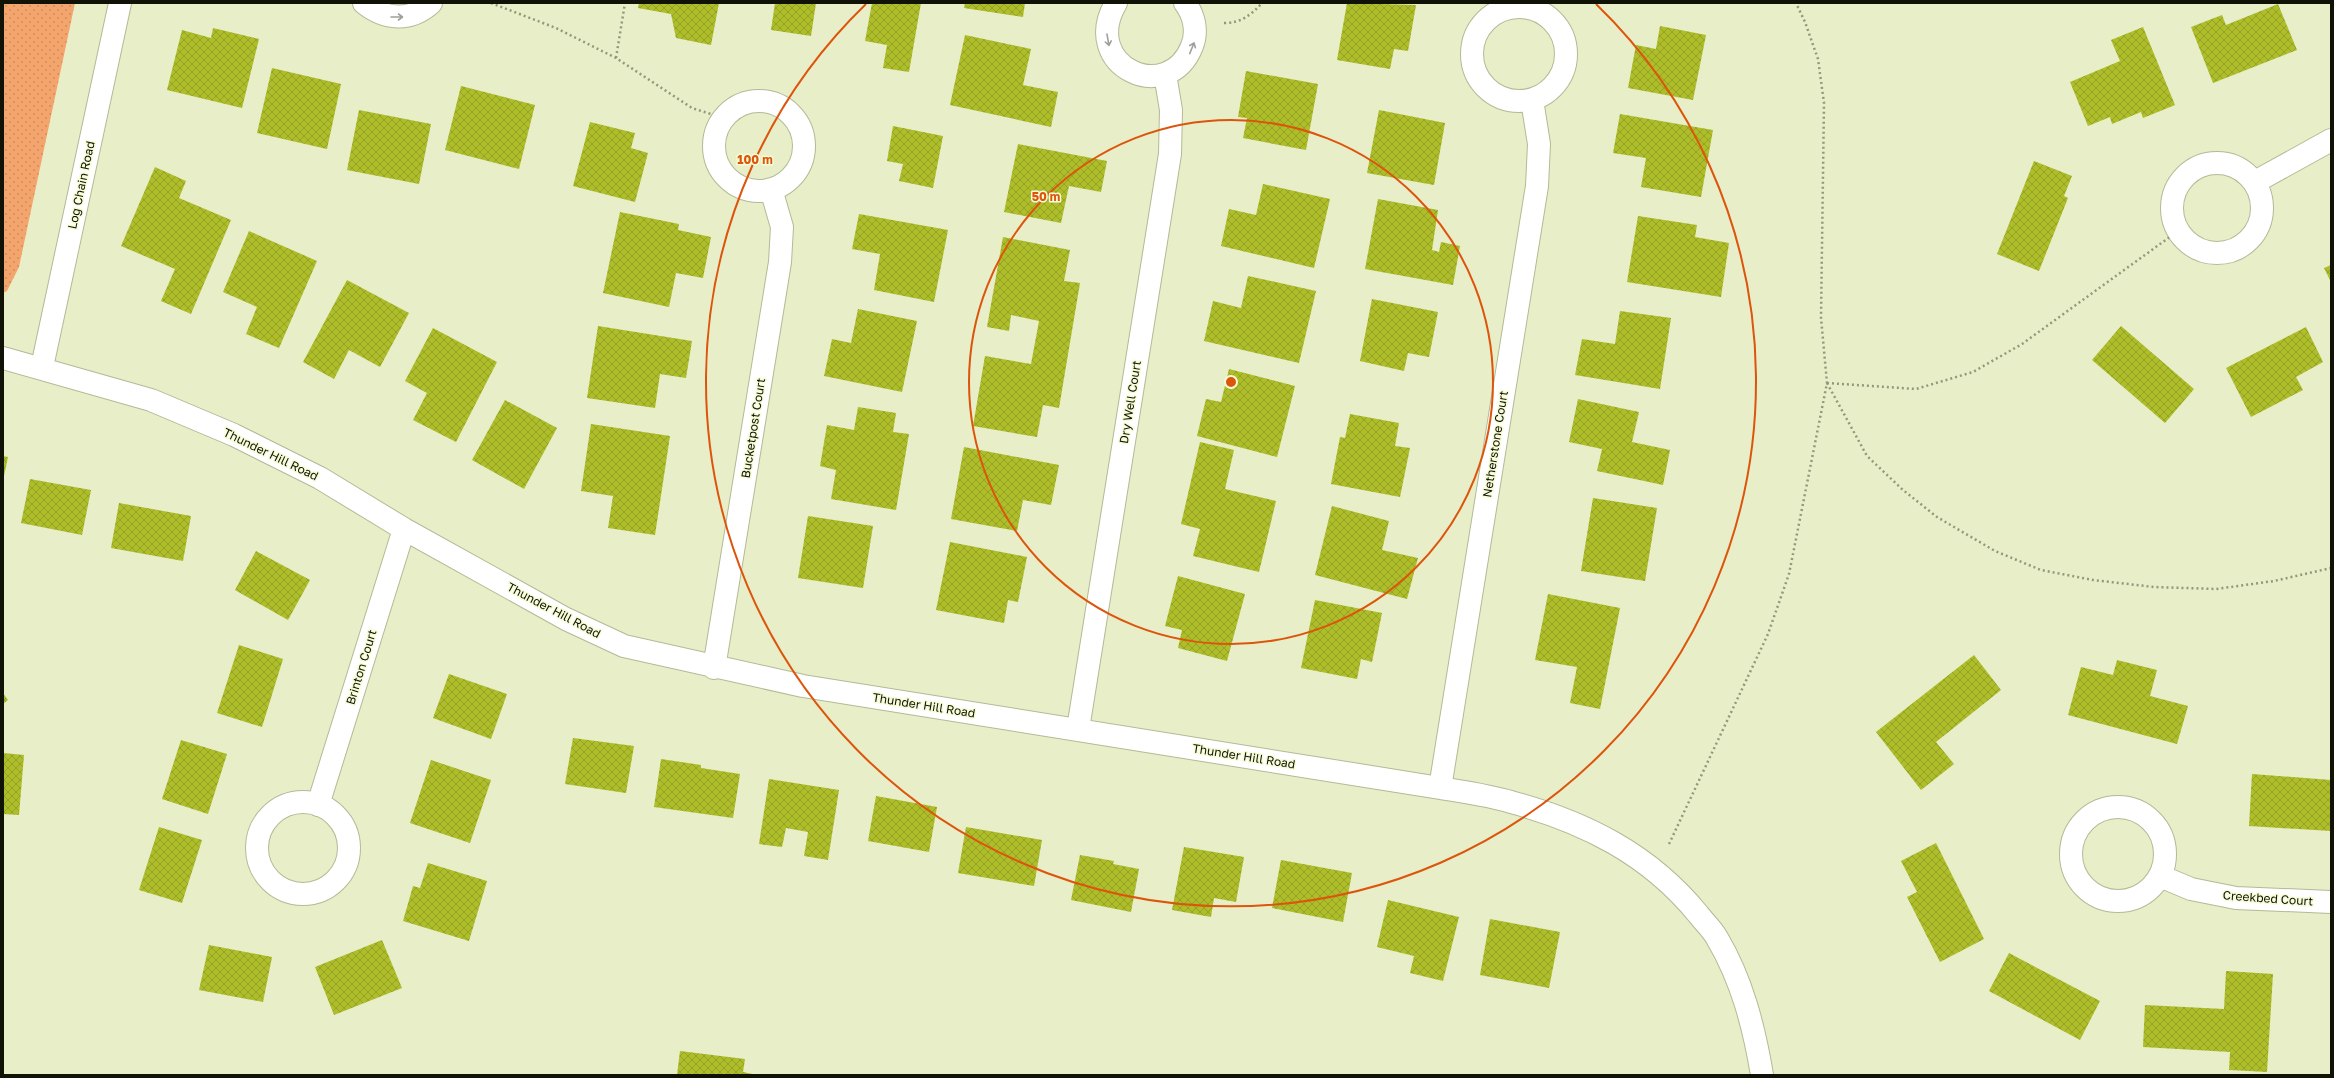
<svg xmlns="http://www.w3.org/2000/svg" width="2334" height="1078" viewBox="0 0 2334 1078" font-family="'Golos Text',sans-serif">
	<defs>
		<pattern id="grass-dots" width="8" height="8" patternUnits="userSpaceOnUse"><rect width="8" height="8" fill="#f4a56d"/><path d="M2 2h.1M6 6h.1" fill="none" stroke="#d08d5d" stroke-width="1.8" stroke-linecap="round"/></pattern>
		<pattern id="building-cross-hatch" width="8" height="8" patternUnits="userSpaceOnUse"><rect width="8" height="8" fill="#aebe2a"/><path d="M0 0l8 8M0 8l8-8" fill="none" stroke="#95a224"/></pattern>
	</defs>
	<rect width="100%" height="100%" fill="#e7eec8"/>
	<!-- grass -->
	<path fill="url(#grass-dots)" d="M3,3H75L19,267L7,291L3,293Z"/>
	<!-- building -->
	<path fill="url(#building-cross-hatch)" d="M639,3H719L711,45L676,38L671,14L638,8Z
		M775,3H816L811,36L771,30Z
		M872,3H921L909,72L883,68L887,45L865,41Z
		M965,3H1025L1023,17L964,8Z
		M1347,3L1416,5L1408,51L1394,49L1390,69L1337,60Z
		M2278,4L2297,50L2213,83L2191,27L2222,15L2226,25Z
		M1660,26L1706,35L1693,100L1628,88L1636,45L1656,49Z
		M2143,27L2175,105L2143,118L2141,112L2112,124L2110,117L2088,126L2070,82L2120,61L2111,40Z
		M213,28L259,39L242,108L167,90L182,30L211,38Z
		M965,35L1031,49L1023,85L1058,92L1051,127L950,105Z
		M272,68L341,84L327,149L257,133Z
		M1246,71L1318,84L1306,150L1243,138L1247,118L1238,117Z
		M461,86L535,105L519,169L445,150Z
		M359,110L431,124L419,184L347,170Z
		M1379,110L1445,123L1434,185L1367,173Z
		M1620,114L1713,130L1701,197L1641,187L1646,158L1613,153Z
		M590,122L635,133L631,148L648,153L635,202L573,186Z
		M893,126L943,136L933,188L899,181L903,164L887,161Z
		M1018,144L1107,161L1101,192L1069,186L1061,223L1004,212Z
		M2034,161L2072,176L2064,196L2068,198L2039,271L1997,254Z
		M155,167L186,181L179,198L231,220L191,314L161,301L175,269L121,246Z
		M1263,184L1330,199L1314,268L1221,246L1229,209L1256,215Z
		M1378,199L1438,210L1432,250L1439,252L1441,242L1460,246L1453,285L1365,269Z
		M620,212L679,224L678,230L711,237L703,278L676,273L669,307L603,293Z
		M859,214L948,230L934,302L874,290L880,254L852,249Z
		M1638,216L1697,225L1695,237L1729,243L1721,297L1627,282Z
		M249,231L317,261L279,348L246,334L257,307L223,292Z
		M1003,237L1070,250L1064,281L1080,283L1059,408L1043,405L1037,437L973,426L985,356L1031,364L1039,321L1011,315L1009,331L987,327Z
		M2331,265V282L2324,268Z
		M1248,276L1316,291L1299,363L1204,341L1213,301L1241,308Z
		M347,280L409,313L380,367L349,350L334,379L303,362Z
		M1372,299L1438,312L1429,357L1408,353L1404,371L1360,361Z
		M858,309L917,321L902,392L824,376L832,339L851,343Z
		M1620,311L1671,318L1660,389L1575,375L1582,339L1615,344Z
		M598,326L692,341L686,378L660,374L655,408L587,398Z
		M2121,326L2194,389L2165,423L2092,360Z
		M2306,327L2323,362L2296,377L2303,390L2251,417L2226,368Z
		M433,328L497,362L456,442L413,420L427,393L405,381Z
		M1229,369L1295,386L1277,457L1197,436L1206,399L1221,402Z
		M1578,399L1639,412L1632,442L1670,450L1663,485L1597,471L1602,449L1569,442Z
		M505,400L557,428L524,489L472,460Z
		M858,407L896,413L893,432L909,434L896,510L831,499L836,470L820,466L827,425L854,430Z
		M1350,414L1399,423L1395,446L1410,448L1400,497L1331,484L1340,437L1345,438Z
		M591,424L670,436L655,535L608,528L613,496L581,491Z
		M1200,442L1234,450L1225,489L1276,501L1259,572L1193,556L1200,529L1181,524Z
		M964,447L1059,465L1051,505L1023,500L1017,531L951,519Z
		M3,456L8,457L4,476H3Z
		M30,479L91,490L82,535L21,523Z
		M1593,498L1657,508L1645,581L1581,571Z
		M119,503L191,516L183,561L111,548Z
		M1332,506L1389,521L1382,550L1418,558L1407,599L1315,575Z
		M808,516L873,526L863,588L798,578Z
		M950,542L1027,557L1018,602L1008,600L1004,623L936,610Z
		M256,551L310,580L288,620L235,590Z
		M1178,576L1245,594L1227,661L1178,648L1182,630L1165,626Z
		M1548,594L1620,608L1600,709L1570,703L1577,667L1535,660Z
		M1315,600L1382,613L1372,662L1361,659L1357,679L1301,668Z
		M239,645L283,659L262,727L217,713Z
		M1974,655L2001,690L1936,742L1954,764L1921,790L1876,732Z
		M2117,660L2157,670L2150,696L2188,706L2177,744L2068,715L2081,667L2113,675Z
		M449,674L507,694L491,739L433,718Z
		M3,693L8,700L3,704Z
		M573,738L634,746L626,793L565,784Z
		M181,740L227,754L208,814L162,799Z
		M3,753L24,755L19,815L3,814Z
		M661,759L701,765V768L740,774L733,818L654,807Z
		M431,760L491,780L470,843L410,823Z
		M2252,774L2331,780V831L2249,826Z
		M769,779L839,790L828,860L804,856L808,832L786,828L782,847L759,844Z
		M876,796L937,807L929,852L868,841Z
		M159,827L202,840L182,903L139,890Z
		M966,827L1042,840L1034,886L958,873Z
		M1936,843L1984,939L1940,962L1907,897L1917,892L1901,861Z
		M1184,847L1244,857L1236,902L1214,898L1211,917L1172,910Z
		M1080,855L1114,861L1113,864L1139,869L1131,912L1071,900Z
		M1281,860L1352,873L1343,922L1272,908Z
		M428,863L487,881L469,941L403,921L413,886L420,888Z
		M1388,900L1459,917L1443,981L1410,973L1414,956L1377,947Z
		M1490,919L1560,932L1549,988L1480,975Z
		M382,940L402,988L334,1015L315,967Z
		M209,945L272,957L263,1002L199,990Z
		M2009,953L2100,1001L2080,1040L1989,991Z
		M2226,971L2273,974L2267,1072L2229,1070L2230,1052L2143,1047L2145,1005L2224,1009Z
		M680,1051L745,1059L743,1072L757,1075H677Z"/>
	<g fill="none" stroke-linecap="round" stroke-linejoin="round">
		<defs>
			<path id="minor" d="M364,3C385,20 410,22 431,3
				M1116,3C1079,66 1168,107 1192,46C1198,31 1194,15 1185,3
				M1472 54a47 47 0 1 1 94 0a47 47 0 1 1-94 0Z
				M714 146a45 45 0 1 1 90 0a45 45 0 1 1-90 0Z
				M2172 208a45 45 0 1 1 90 0a45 45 0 1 1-90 0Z
				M2255,182L2331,140
				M3,358L151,400L234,435L320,478L404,529L566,619L624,646L803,686L1440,788C1464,792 1488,795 1511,802C1585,822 1649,854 1698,914C1704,922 1712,929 1717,938C1742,980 1754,1027 1762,1075
				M42,367L120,3
				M714,668L780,262L782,227L771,189
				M1078,729L1170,154L1171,110L1165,74
				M1440,788L1537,186L1539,144L1532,100
				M257 848a46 46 0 1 1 92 0a46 46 0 1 1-92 0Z
				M318,805L404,529
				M2071 854a47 47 0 1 1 94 0a47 47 0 1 1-94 0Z
				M2160,876L2191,889L2236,898L2331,902"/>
		</defs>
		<!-- minor casing -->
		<use href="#minor" stroke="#b3ba95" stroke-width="24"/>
		<!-- path -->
		<path stroke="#93987c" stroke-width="2.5" stroke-dasharray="2 3" stroke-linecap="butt" d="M491,3L556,28L616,58L692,108L723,118
			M1503,3V9
			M1224,23C1241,23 1251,15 1262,3
			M616,58L625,3
			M1827,383L1867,456L1903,490L1937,517L1995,551L2041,570L2093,580L2154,587L2216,589L2274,581L2331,568
			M1827,383L1916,389L1973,372L2022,344L2178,231
			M1669,844L1768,634L1789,574L1827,383L1821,318L1824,103L1818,59L1805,22L1796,3"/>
		<!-- minor -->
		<use href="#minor" stroke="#fff" stroke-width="22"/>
	</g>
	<!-- one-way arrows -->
	<defs><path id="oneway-shaft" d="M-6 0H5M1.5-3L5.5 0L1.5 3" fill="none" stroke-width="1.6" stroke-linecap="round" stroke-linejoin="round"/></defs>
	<g stroke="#9fa09b">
		<use href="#oneway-shaft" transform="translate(397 17)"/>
		<use href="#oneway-shaft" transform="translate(1108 40) rotate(80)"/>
		<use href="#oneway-shaft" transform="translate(1192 48) rotate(-68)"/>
	</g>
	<!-- distance rings -->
	<g fill="none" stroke="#dd550c" stroke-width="2">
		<circle cx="1231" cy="382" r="262"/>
		<path d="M1596 4A525 525 0 1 1 866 4"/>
	</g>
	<g text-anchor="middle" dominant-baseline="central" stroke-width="3" stroke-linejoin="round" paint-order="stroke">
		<!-- street labels -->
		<g font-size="12" fill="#101205" stroke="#f5fcd5">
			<text transform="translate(81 185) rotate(-78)">Log Chain Road</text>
			<text transform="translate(1130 402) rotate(-81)">Dry Well Court</text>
			<text transform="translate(753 428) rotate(-81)">Bucketpost Court</text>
			<text transform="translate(1495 444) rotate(-81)">Netherstone Court</text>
			<text transform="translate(271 454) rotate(26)">Thunder Hill Road</text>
			<text transform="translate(554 610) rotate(28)">Thunder Hill Road</text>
			<text transform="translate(361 667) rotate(-73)">Brinton Court</text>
			<text transform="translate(924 705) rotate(9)">Thunder Hill Road</text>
			<text transform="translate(1244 756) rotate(9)">Thunder Hill Road</text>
			<text transform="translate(2268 898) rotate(4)">Creekbed Court</text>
		</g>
	</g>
	<circle cx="1231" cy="382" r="6" fill="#dd550c" stroke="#f5fcd5" stroke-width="2"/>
	<g font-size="12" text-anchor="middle" font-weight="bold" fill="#dd550c" stroke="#f5fcd5" stroke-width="3" stroke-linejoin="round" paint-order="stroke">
		<text x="755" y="164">100 m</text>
		<text x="1046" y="201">50 m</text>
	</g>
	<!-- border -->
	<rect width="2334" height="1078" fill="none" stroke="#101205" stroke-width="8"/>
</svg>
